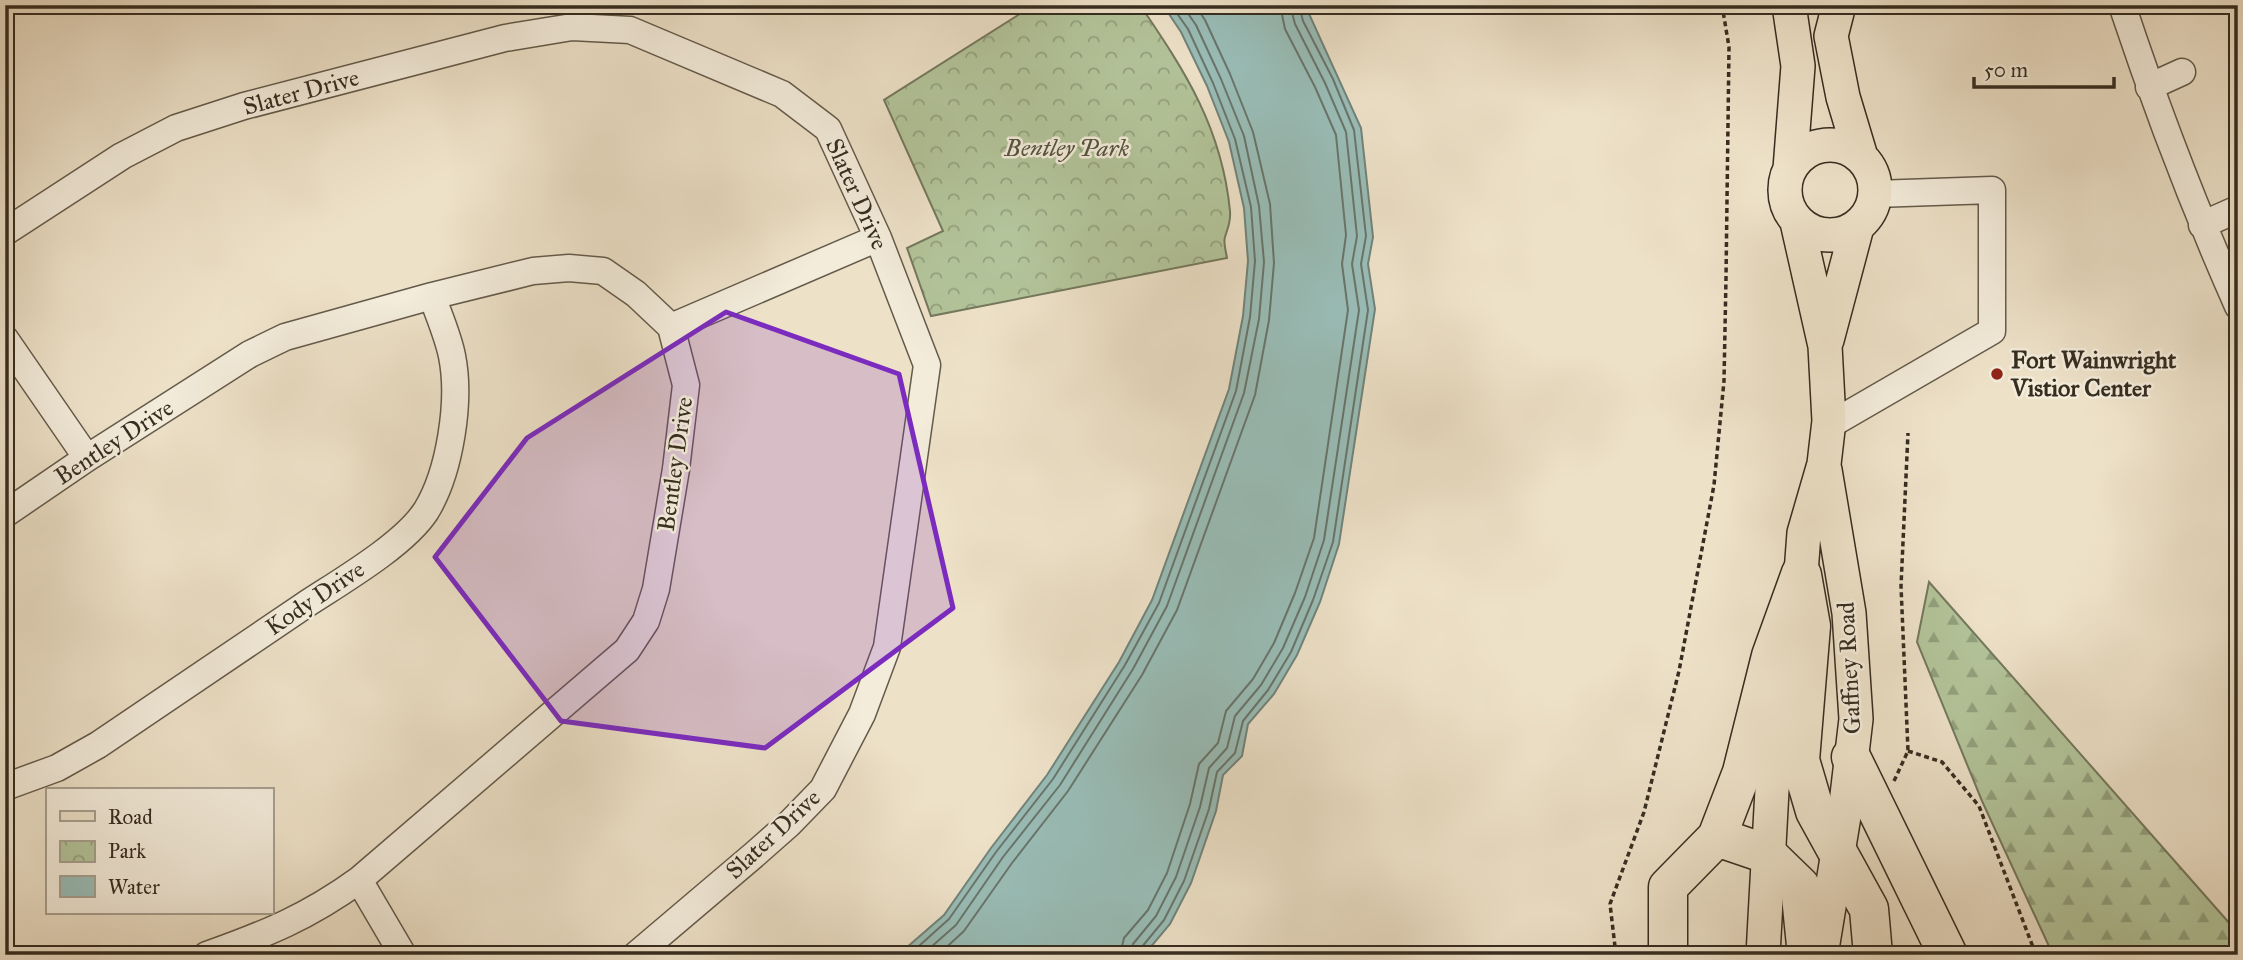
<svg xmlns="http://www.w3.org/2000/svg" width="2243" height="960" viewBox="0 0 2243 960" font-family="'IM FELL Great Primer',serif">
	<defs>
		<pattern id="forest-firs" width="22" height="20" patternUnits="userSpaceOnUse" patternTransform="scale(1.75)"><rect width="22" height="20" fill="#b3c49a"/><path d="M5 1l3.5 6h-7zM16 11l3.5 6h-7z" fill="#92a07d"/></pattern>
		<pattern id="park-crowns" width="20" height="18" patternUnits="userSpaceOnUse" patternTransform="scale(1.75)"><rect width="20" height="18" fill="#b3c49a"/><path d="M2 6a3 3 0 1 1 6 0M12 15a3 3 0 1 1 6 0" fill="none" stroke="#92a07d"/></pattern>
	</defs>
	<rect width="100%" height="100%" fill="#ede1c8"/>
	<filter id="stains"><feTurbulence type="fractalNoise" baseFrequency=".00286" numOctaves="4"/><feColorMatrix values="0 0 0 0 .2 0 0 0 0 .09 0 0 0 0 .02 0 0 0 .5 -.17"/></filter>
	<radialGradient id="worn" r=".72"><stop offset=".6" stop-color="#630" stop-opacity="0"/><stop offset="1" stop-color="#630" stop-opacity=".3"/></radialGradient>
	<!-- forest -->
	<path fill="url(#forest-firs)" stroke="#74785d" stroke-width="2" d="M1929,582L2238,933V955H2053L1982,801L1917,642Z"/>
	<!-- park -->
	<path fill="url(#park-crowns)" stroke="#74785d" stroke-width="2" d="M1034,5H1140C1185,71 1222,128 1230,211C1231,222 1228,227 1225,237C1223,243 1226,251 1227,258L931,316L907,248L943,231L884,100Z"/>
	<!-- water -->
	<path fill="#99bdb7" stroke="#71837b" stroke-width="2" d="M1163,5H1305L1361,128L1373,237L1368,264L1375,309L1339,544L1320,602L1297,655L1274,694L1248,724L1242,756L1223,775L1216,811L1191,883L1170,924L1144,955H898L944,915L991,848L1047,775L1119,662L1152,600L1229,389L1243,316L1248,261L1244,208L1229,142L1207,86L1181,32Z"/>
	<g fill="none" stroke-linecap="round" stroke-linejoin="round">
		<!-- shore -->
		<path stroke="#68756c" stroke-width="2" d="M909,955L949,919L996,852L1053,779L1125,665L1159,603L1236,391L1250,317L1255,261L1251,207L1235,139L1213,83L1188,29L1171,5
			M922,955L956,925L1003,857L1060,785L1133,669L1167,606L1244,393L1259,319L1264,262L1259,206L1244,136L1221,79L1196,25L1182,5
			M938,955L964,931L1012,863L1068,791L1142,675L1177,610L1255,395L1269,320L1274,263L1270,204L1253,132L1230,74L1205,20L1195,5
			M1120,955L1124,938L1148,910L1167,873L1190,804L1199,764L1218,743L1226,711L1253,679L1274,643L1295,593L1314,538L1348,310L1342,264L1346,235L1336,135L1315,87L1285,29L1280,5
			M1131,955L1133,944L1156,916L1176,877L1200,807L1209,768L1227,748L1235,716L1261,685L1283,648L1305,597L1324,540L1359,310L1352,264L1357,236L1346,132L1325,83L1295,24L1290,5
			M1140,955L1141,948L1164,920L1184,881L1209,809L1217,772L1235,753L1243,721L1268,690L1291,652L1313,600L1333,542L1368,310L1361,264L1366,236L1354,130L1333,79L1303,21L1299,5"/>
		<defs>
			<path id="minor" d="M2122,5C2156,107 2194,207 2238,306
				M2149,87L2182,72
				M2202,225L2238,209
				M5,232L122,156L176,128L244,106L505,38L572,27L630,30L782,94L828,129L878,238L927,365L887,647L862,714L823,789L789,824L755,854L636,955
				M671,327L878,238
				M5,339L87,458
				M1828,426L1992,331V190L1875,194
				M5,514L87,458L250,354L285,337L432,296L533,271L569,268L603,271L636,294L671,327L686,385L676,469L656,589L646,621L627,650L359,880C308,917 266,934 207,955
				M5,787L57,768L98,745C167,698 236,652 305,605C340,582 404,545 426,511C450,472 461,401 452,356C448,336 439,316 432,296
				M359,880L403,955"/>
			<path id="major" d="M1789,5L1798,66L1790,169
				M1839,5L1831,36L1843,97L1861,157
				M1785 190a45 45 0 1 1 90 0a45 45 0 1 1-90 0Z
				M1827,340L1857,227
				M1763,955L1772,790L1801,573L1804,533L1824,464L1829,421L1825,346L1797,222
				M1821,955L1846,804L1856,719L1849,613L1825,470"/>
			<path id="highway" d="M1802,575L1811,626L1800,760L1815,811L1869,909L1873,955
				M1851,757L1948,955
				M1717,837L1767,854L1800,886L1807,955
				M1668,955V887L1717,837L1742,772L1771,656L1801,573"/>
		</defs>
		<!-- minor casing -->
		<use href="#minor" stroke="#645a4a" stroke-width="29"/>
		<!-- major casing -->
		<use href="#major" stroke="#362d20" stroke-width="36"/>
		<!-- highway casing -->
		<use href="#highway" stroke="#362d20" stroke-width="41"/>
		<!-- path -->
		<path stroke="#362d20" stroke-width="3.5" stroke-dasharray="5 3.5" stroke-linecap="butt" d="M1908,751L1942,762L1979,806L2036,955
			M1894,781L1908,751L1901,586L1908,433
			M1616,955L1610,904L1644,812L1679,671L1714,485L1724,381L1726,278L1729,47L1722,5"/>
		<!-- minor -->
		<use href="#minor" stroke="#f3ecdb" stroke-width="26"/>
		<!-- major -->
		<use href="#major" stroke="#ede1c8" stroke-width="33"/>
		<!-- highway -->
		<use href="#highway" stroke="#ede1c8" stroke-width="38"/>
	</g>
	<!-- marked area -->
	<path fill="#7b2cbf" fill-opacity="0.2" stroke="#7b2cbf" stroke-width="5" stroke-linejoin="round" d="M726,312L899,374L953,608L765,748L561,721L435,557L527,438Z"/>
	<!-- markers -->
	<circle fill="#8f2418" stroke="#f3ecdb" stroke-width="2.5" cx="1997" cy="374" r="7"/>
	<g text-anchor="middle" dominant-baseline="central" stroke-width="5" stroke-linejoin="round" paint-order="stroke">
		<!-- street labels -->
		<g font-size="24" fill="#362d20" stroke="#f3ecdb">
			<text transform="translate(301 92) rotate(-15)">Slater Drive</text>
			<text transform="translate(857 194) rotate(66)">Slater Drive</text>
			<text transform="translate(114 442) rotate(-33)">Bentley Drive</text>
			<text transform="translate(675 464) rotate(-82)">Bentley Drive</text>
			<text transform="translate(315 598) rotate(-34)">Kody Drive</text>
			<text transform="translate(1849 668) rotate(-93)">Gaffney Road</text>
			<text transform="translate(773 834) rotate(-43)">Slater Drive</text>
		</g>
		<!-- park labels -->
		<g font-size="24" font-style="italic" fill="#55533e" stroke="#f3ecdb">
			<text x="1067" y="148">Bentley Park</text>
		</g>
		<!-- poi labels -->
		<g font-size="24" font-weight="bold" fill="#362d20" stroke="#f3ecdb" text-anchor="start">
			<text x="2011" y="360">Fort Wainwright<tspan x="2011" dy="28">Vistior Center</tspan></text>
		</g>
	</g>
	<!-- margin -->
	<rect width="2243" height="960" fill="none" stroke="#ede1c8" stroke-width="28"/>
	<rect x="7" y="7" width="2229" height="946" fill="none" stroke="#362d20" stroke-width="3.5"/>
	<rect x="14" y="14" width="2215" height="932" fill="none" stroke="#362d20" stroke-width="2"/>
	<!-- legend -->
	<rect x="46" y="788" width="228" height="126" fill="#f3ecdb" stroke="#a7a090" stroke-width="2"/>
	<rect x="60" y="811" width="35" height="10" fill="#ede1c8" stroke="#a7a090" stroke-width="2"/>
	<text x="108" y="824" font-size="21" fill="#362d20">Road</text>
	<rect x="60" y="841" width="35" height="21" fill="url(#park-crowns)" stroke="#a7a090" stroke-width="2"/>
	<text x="108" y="858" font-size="21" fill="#362d20">Park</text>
	<rect x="60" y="876" width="35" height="21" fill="#99bdb7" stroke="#a7a090" stroke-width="2"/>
	<text x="108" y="894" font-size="21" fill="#362d20">Water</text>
	<!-- scale -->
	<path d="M1974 77v10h140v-10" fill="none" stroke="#362d20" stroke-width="3.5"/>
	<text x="1984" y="77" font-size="21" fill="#362d20" stroke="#f3ecdb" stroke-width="5" paint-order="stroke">50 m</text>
	<rect width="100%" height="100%" filter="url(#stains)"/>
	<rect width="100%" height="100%" fill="url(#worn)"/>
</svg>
